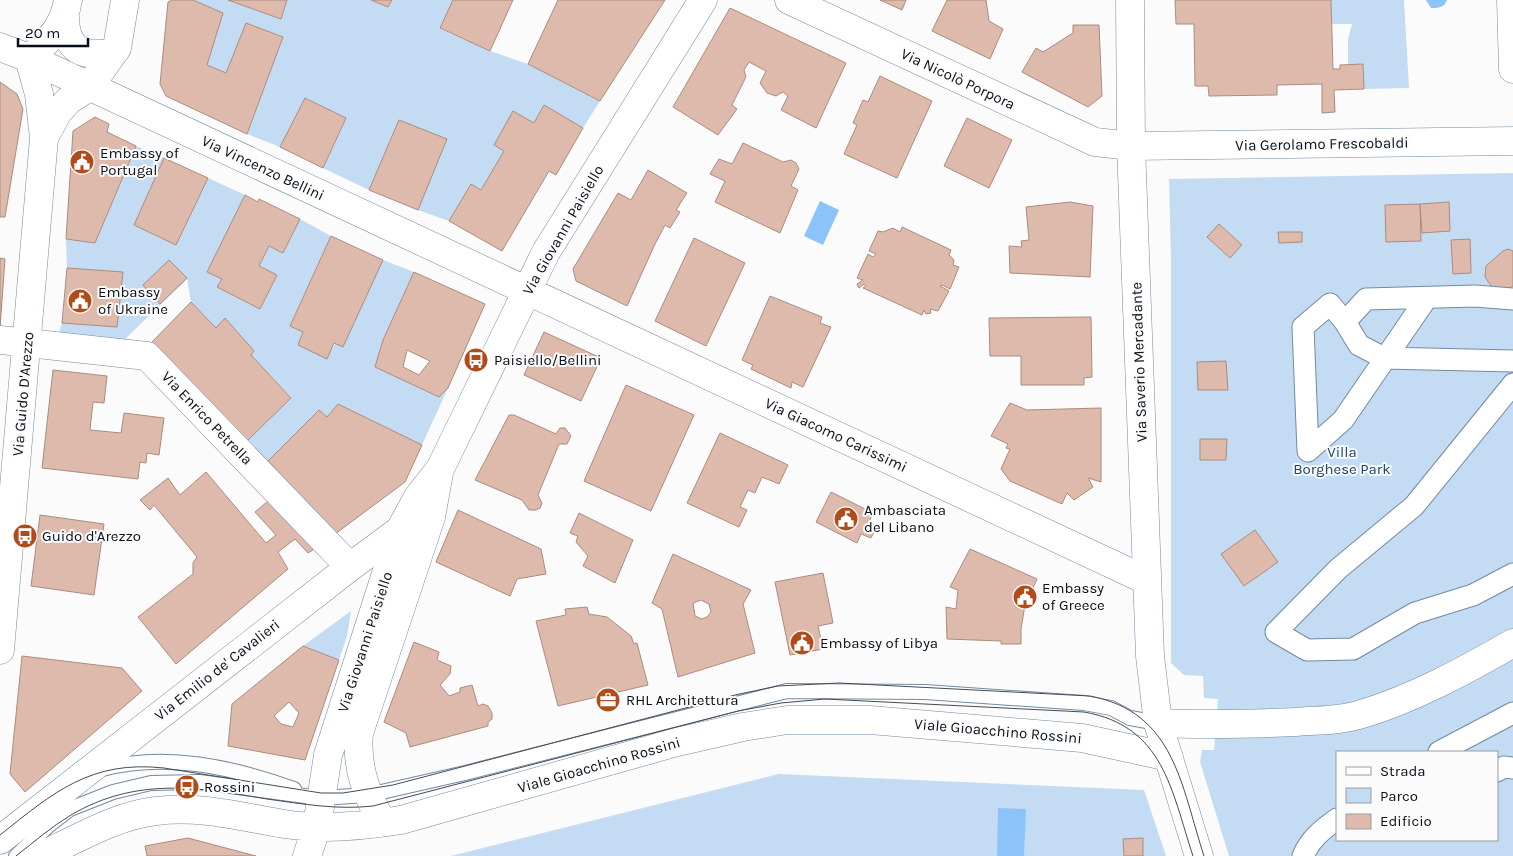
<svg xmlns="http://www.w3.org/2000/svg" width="1513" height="856" viewBox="0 0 1513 856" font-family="Karla,sans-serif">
	<rect width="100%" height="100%" fill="#fbfbfb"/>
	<!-- green -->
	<path fill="#c3dbf3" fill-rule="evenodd" d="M193,0H228L281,19L287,0H371L388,7L392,0H453L440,29L490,51L528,64L600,101L583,128L544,106L534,123L513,112L494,145L504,151L481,190L471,184L449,221L418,210L446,139L399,120L369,190L323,168L346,118L306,98L280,147L247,134L283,37L246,23L226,73L207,65L223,13Z
		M1331,0H1404L1409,88L1364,89L1363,64L1348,65V39L1352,24H1332Z
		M136,146L164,158L134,225L175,245L208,178L245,195L207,272L222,279L217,287L260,309L276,275L259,266L269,246L283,253L300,219L331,236L290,325L303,332L298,345L327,358L383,260L414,272L383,340L375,367L439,397L448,388L422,445L338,404L327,417L319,410L268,461L246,442L291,397L251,355L225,319L216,328L191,302L187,279L120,344L58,336L62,323L117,327L122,272L67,268L66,239L95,243Z
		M1513,173V856H1229L1200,762L1202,750H1214L1218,699L1204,698L1203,676L1184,675L1171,663V259L1169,179ZM1337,752H1497V840H1337Z
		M351,611L347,636L339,660L303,646Z
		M779,774L1144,790L1166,856H451Z"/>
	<!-- water -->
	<path fill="#8cc3f9" d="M1426,0H1447C1444,8 1438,8 1431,8Z
		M820,201L839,210L823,245L804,236Z
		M998,808L1026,809L1024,856H997Z"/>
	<!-- building -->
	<path fill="#debaac" stroke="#ac8b7d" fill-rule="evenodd" d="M172,0H193L223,13L207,65L226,73L246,23L283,37L247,134L166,96L160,84L168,2Z
		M228,0H287L281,19Z
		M371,0H392L388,7Z
		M453,0H513L490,51L440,28Z
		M558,0H665L600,101L528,64Z
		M880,0H906L902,10Z
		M947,0H986L989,21L1003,29L990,59L932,31Z
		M1175,0H1331L1333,69H1340V65L1363,64L1364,89L1334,90L1335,112L1322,113V84L1277,85V95L1209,96L1208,86H1195L1194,24H1176Z
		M730,8L846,63L816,128L781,110L788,96L783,92L776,96L767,93L760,83L766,71L749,62L744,70L746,77L732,105L737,109L718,135L673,107Z
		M1073,25H1099L1102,96L1088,107L1022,72L1036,48L1043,52L1073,33Z
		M880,76L932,101L897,178L844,154L857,125L853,123L863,100L868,102Z
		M0,82L17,94L23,109L5,217H0Z
		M305,98L346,118L323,168L280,147Z
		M544,105L583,128L556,175L549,171L502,251L449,221L471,184L481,190L504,151L494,145L513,111L534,123Z
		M95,117L109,124L107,132L136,146L95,243L66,239L73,131Z
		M967,118L1012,140L989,188L944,166Z
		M399,120L447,139L418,210L369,190Z
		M743,143L783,162L791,160L796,163L799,169L791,186L798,190L780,233L715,202L725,181L710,174L719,159L732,164Z
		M164,158L208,178L176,245L134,225Z
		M648,170L687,193L676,210L680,212L670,228L665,225L655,244L627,306L576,281L573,269L618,193L631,200Z
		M245,195L258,202L259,199L300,219L283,253L269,246L259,266L277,275L260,309L217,287L222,279L207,272Z
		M1070,202L1093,206L1090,277L1010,273L1009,246L1022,247L1021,241L1029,240L1026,207Z
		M1449,202L1450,231L1422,233L1420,204Z
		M1420,204L1421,241L1386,242L1385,205Z
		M1219,224L1242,245L1230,258L1207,237Z
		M902,227L951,250L949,255L954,260L953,265L959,267L950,289L942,285L940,286L949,291L938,311L930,309L931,313L926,314L924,310L922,315L863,288L866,286L864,284L859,288L857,284L863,280L857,278L868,254L873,257L876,254L869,251L878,231L883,232L893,228L900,232Z
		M1278,232H1302V242L1279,243Z
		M331,236L383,260L343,347L334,343L327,359L298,345L303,332L290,326Z
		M694,238L745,263L706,346L655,321Z
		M1470,239L1471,273L1453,274L1451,240Z
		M1508,249L1513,251V286L1505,290L1492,287L1485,277L1486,266L1503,251Z
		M0,258L5,259L0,328Z
		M169,260L187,278L160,304L143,285Z
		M67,268L123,272L117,327L62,323Z
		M414,272L485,304L448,388L439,397L375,367L383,340ZM407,350L430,361L419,375L403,367Z
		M770,296L822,317L820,323L831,327L803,387L792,382L791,388L751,369L753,365L742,360Z
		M191,302L216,328L225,318L254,351L251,355L291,398L246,442L151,343Z
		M1091,317L1092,377L1084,378V385H1021V356H990L989,318Z
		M544,332L601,358L581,401L524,375Z
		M1226,361L1228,390H1198L1197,362Z
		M53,370L107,376L104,403L93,402L90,430L121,433L124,413L164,418L159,455L147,453L146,463L140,462L138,479L42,468Z
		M626,385L694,415L651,511L584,481Z
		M1010,403L1027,410L1101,408V482L1088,478L1093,487L1074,500L1067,493L1062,504L1010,481L1001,469L1010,449L1006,448L1008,444L991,436Z
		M338,404L422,445L405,482L335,534L268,461L319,410L327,417Z
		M509,415H514L556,434L560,428H565L571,436L567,444H559L538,495L542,503L540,508L536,510H529L522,500L475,480Z
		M720,433L788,465L779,484L762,477L755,493L748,490L740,507L747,510L739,527L687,503Z
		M1200,439H1227L1226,460H1200Z
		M206,472L266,543L276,535L255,512L274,496L319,546L308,553L295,539L278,552L288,569L176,664L138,617L193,574V563L197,557L154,505L150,510L140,500L168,478L180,495Z
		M831,492L873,513L869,522L877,526L871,538L861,534L857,543L816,522Z
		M458,510L541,549L546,574L517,579L510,596L436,562Z
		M579,513L633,540L615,583L583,566L588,556L576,542L578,536L570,533Z
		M40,515L104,524L94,595L31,586Z
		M1255,530L1278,562L1244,586L1221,554Z
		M970,549L1037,579L1025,605L1021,629V644H1001V641L947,639L946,607L956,609L958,590L950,587Z
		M673,554L751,590L743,604L755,653L678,677L662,609L652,603ZM701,600L709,604L711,612L707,617L702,619L695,616L693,603Z
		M823,573L833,623L818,626L823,649L790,655L775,582Z
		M587,607L589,614L607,617L631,636L634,644L637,643L648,685L558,706L536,621L566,615L565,609Z
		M414,642L439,652L437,660L451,666L450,674L440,685L449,696L460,692V688L472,685L478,706L483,704L488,706L492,713V719L488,722V726L410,747L406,733L384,722Z
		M303,646L339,660L305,760L228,746L232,704ZM289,702L299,713L293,727L281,724L274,716Z
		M22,656L122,668L142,691L25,792L10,774Z
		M188,838L256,856H147L145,846Z
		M1143,838V856H1124L1123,839Z"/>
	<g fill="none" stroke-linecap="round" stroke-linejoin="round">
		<defs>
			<path id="service" d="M102,769C166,752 232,767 294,789
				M16,856L48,826L70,809L113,792L151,783L199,782L320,798L368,795L465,773L787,691L925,692L1084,703L1111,708L1130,718L1158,723"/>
			<path id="pedestrian" d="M1426,299L1343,420L1308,451L1303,327L1330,304L1345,322L1359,345L1384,358L1513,361
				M1345,322L1366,299L1475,296L1513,299
				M1513,384L1414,506L1338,569L1276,632L1307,650L1353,649L1415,613L1473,595L1513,574
				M1439,752L1513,713
				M1497,771L1504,767L1513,768
				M1303,856C1310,839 1323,829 1337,819"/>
			<path id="minor" d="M789,0L1095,142L1131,146L1513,141
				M1511,0L1513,69
				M65,18C66,51 83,57 112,53
				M44,138L58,112L69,100L89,87L117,48L125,0
				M0,340L147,356L350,567
				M0,650L44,138L39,94L29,58C50,39 63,29 68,0
				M1158,723C1204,725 1249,724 1295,722C1317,720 1341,721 1362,714C1415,698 1466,670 1513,643
				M0,840L350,567L400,530"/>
			<path id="tertiary" d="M1130,0L1131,146L1150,656L1158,723L1199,856
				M0,47L29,58L1146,580
				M382,822C366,794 356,766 359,733L431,517L439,473
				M40,856C78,839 114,816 156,811C200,805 241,817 284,824C321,830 364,826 401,820L677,742L743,727L787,720H870L1082,738L1169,757
				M307,856L317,826L328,755L400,530L418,497L440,469L546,252L703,0"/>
		</defs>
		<!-- service casing -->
		<use href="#service" stroke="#728aa2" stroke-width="16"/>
		<!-- pedestrian casing -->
		<use href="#pedestrian" stroke="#728aa2" stroke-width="23"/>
		<!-- minor casing -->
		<use href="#minor" stroke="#728aa2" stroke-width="29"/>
		<!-- tertiary casing -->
		<use href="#tertiary" stroke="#728aa2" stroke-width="29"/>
		<!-- service -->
		<use href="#service" stroke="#fff" stroke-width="14"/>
		<!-- pedestrian -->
		<use href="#pedestrian" stroke="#fff" stroke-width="21"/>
		<!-- minor -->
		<use href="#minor" stroke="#fff" stroke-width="28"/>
		<!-- tertiary -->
		<use href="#tertiary" stroke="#fff" stroke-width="28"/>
		<!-- tram -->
		<path stroke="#454b52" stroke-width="1" d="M0,835C54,792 91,760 164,768L321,793H343L393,785L735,695L778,686L839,683L1090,696C1175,712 1181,786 1204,856
			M16,856C34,842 51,827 71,815C136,777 197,787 267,799C303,804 337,810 373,806L738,711L781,703L825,699L1084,712C1164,726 1171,790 1193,856"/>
	</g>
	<!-- icons -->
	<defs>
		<symbol id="civic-disc" viewBox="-11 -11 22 22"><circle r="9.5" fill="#b04c19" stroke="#fbfbfb"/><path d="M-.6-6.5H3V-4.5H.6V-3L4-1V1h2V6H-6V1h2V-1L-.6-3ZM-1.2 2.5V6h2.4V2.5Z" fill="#fff"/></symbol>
		<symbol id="bus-disc" viewBox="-11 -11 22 22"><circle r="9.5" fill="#b04c19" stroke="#fbfbfb"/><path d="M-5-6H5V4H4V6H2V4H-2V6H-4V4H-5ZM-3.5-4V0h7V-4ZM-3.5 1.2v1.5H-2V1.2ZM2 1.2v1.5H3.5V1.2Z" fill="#fff"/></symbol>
		<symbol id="office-disc" viewBox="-11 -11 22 22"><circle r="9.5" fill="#b04c19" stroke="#fbfbfb"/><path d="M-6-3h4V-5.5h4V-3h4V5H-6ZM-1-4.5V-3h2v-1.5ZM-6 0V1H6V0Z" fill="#fff"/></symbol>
	</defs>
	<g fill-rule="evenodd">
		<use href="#civic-disc" x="68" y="148" width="28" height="28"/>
		<use href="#civic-disc" x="66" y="287" width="28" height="28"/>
		<use href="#bus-disc" x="462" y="346" width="28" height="28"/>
		<use href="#civic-disc" x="832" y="505" width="28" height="28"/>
		<use href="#bus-disc" x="11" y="522" width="28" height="28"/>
		<use href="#civic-disc" x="1011" y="583" width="28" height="28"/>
		<use href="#civic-disc" x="788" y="629" width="28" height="28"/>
		<use href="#office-disc" x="594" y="686" width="28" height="28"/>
		<use href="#bus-disc" x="173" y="773" width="28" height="28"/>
	</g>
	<g text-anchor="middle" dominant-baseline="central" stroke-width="4" stroke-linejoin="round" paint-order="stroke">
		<!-- street labels -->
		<g font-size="15" fill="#070f18" stroke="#fbfbfb">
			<text transform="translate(958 79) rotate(25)">Via Nicolò Porpora</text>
			<text transform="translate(1322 144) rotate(-1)">Via Gerolamo Frescobaldi</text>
			<text transform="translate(263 168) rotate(25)">Via Vincenzo Bellini</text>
			<text transform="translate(563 230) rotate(-60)">Via Giovanni Paisiello</text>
			<text transform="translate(1139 362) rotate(-92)">Via Saverio Mercadante</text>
			<text transform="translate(23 394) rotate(-85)">Via Guido D'Arezzo</text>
			<text transform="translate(207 418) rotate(46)">Via Enrico Petrella</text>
			<text transform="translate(836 435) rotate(25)">Via Giacomo Carissimi</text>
			<text transform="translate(365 642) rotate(-72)">Via Giovanni Paisiello</text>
			<text transform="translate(217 670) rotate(-38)">Via Emilio de' Cavalieri</text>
			<text transform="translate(998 731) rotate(5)">Viale Gioacchino Rossini</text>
			<text transform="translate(599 765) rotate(-16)">Viale Gioacchino Rossini</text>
		</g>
		<!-- poi labels -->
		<g font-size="15" fill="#070f18" stroke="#fbfbfb" text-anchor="start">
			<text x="100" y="153">Embassy of<tspan x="100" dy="17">Portugal</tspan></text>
			<text x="98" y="292">Embassy<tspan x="98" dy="17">of Ukraine</tspan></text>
			<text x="494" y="360">Paisiello/Bellini</text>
			<text x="864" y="510">Ambasciata<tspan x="864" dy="17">del Libano</tspan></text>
			<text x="42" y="536">Guido d'Arezzo</text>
			<text x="1042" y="588">Embassy<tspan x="1042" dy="17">of Greece</tspan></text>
			<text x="820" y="643">Embassy of Libya</text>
			<text x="626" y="700">RHL Architettura</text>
			<text x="204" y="787">Rossini</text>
		</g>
		<!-- park labels -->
		<g font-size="15" fill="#114570" stroke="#fbfbfb">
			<text x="1342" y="452">Villa<tspan x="1342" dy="17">Borghese Park</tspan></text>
		</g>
	</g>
	<!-- legend -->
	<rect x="1336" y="751" width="162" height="90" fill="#fbfbfb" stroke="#999da0"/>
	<rect x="1346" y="767" width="25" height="8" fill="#ffffff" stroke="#999da0"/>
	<text x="1380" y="776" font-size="15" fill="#070f18">Strada</text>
	<rect x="1346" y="788" width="25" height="15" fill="#c3dbf3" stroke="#999da0"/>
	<text x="1380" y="801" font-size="15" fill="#070f18">Parco</text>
	<rect x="1346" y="814" width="25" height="15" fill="#debaac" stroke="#999da0"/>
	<text x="1380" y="826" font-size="15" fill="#070f18">Edificio</text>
	<!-- scale -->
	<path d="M18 38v8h70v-8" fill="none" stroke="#070f18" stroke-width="2.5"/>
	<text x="25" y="38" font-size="15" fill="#070f18" stroke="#fbfbfb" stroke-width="4" paint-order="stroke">20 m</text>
</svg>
